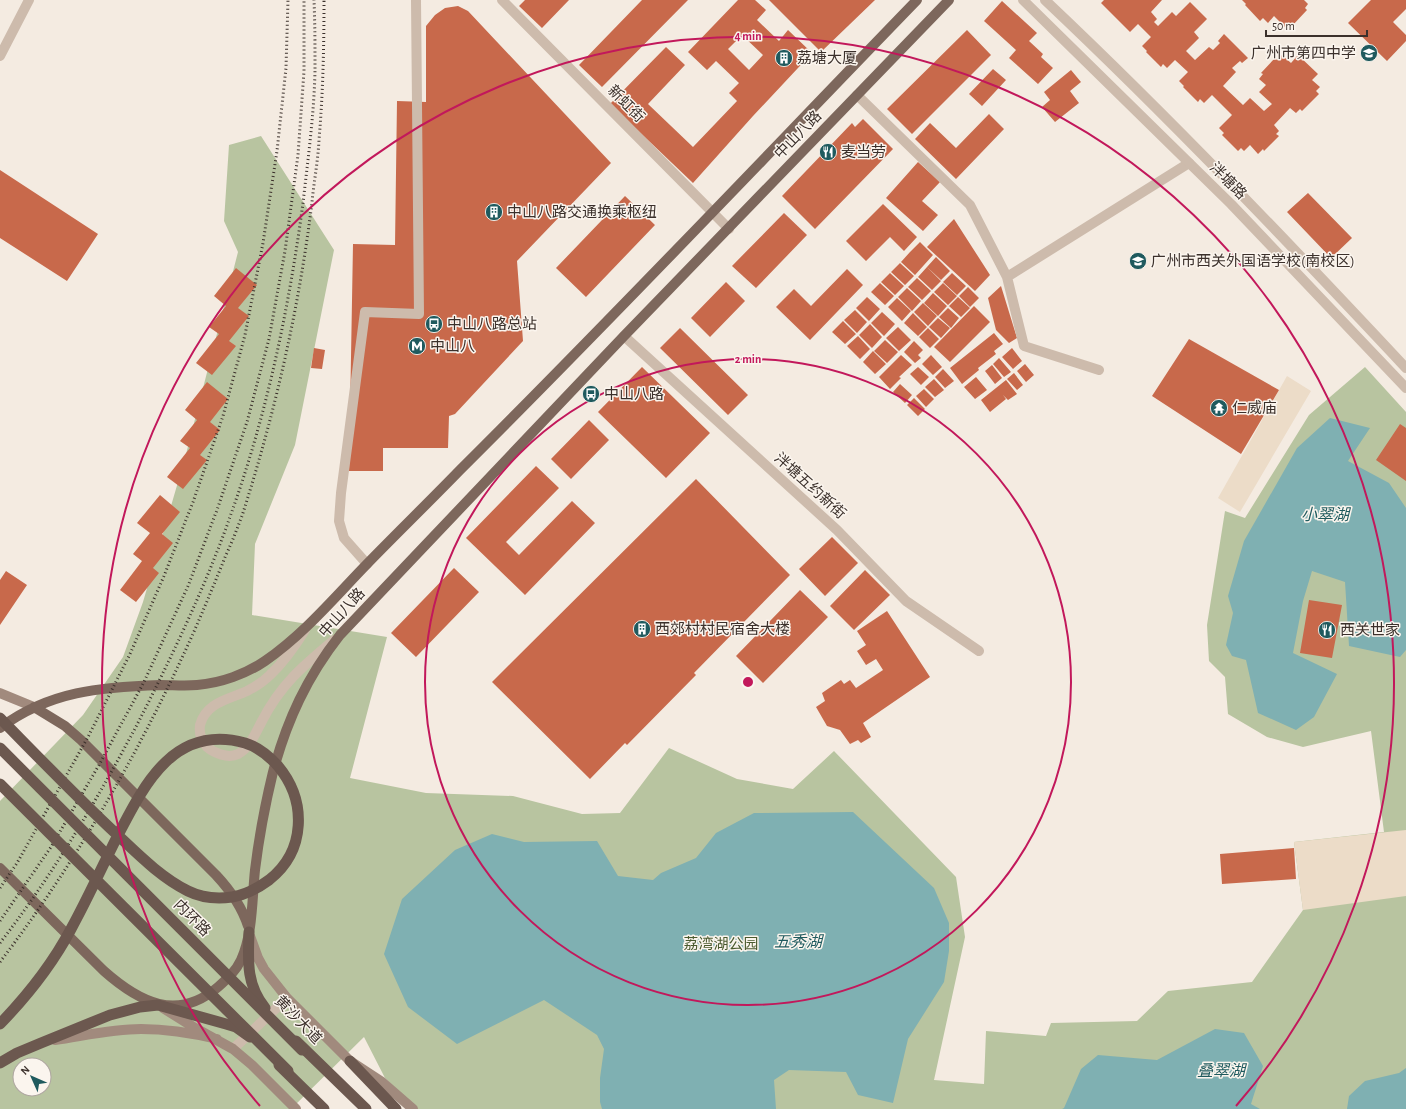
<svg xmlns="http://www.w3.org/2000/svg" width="1406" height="1109" viewBox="0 0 1406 1109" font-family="'Alegreya Sans','Noto Sans SC',sans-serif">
	<rect width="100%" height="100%" fill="#f4ebe1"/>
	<!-- green -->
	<path fill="#b8c4a0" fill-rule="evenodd" d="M261,136L334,250L295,445L255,544L252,615L387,637L350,778L426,793L513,796L582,814L620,813L669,748L737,779L793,789L834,751L956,877L965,937L934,1080L984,1084L986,1031L1046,1036L1051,1023L1137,1021L1168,991L1252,982L1303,910L1294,842L1384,832L1371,731L1303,747L1267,737L1228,714L1225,677L1209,661L1207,625L1225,511L1245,518L1309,415L1365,367L1406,412V1109H417L385,1078L364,1037L291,1109H0V801L83,715L123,657L143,602L185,458L238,252L224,221L229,145ZM20,1065H44V1089H20Z"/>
	<!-- plaza -->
	<path fill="#ecdcc8" d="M1287,376L1311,391L1240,512L1218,498Z
		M1406,830V896L1303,910L1294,842Z"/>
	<!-- water -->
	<path fill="#7fb0b2" d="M1330,418L1370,428L1348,461L1389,483L1406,508V650L1400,657L1349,646L1345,582L1312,571L1303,601L1293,653L1337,674L1314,717L1296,730L1258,713L1246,660L1232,656L1226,645L1233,613L1228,596L1244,541L1297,448Z
		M853,812L934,888L949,923V951L944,982L908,1039L893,1103L858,1095L846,1072L789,1070L774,1080L776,1109H602L600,1102V1078L604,1049L597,1035L544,1000L457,1044L408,1007L384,954L402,899L455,850L492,834L524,842L597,841L618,876L653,880L661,873L696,858L716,833L754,813Z
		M1215,1029L1244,1033L1263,1066L1251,1104L1260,1109H1062L1064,1108L1081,1069L1098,1055L1157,1060Z
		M1406,1068V1109H1347L1349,1096L1365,1081L1399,1073Z"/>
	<!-- building -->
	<path fill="#c8694b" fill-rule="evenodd" d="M525,0H569L542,28L519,6Z
		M642,0H688L602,87L579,65Z
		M738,0H755L766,10L757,20L779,41L788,30L812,53L753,116L693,183L610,104L666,47L685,65L648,104L693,147L737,101L729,93L739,83L716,61L707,70L688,52ZM742,35L763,55L749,70L728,49Z
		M769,0H875L821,52Z
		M1104,0H1162L1151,12L1157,19L1154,22L1158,26L1172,12L1176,16L1190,2L1207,19L1194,32L1199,38L1186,51L1195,60L1209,47L1213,50L1220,43L1218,41L1224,34L1248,58L1242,63L1240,61L1232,68L1236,72L1223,86L1243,105L1250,98L1264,111L1272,104L1259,92L1266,85L1259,79L1263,74L1261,73L1275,58L1277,60L1282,55L1291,63L1298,55L1318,74L1312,80L1320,87L1316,91L1319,94L1302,111L1300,109L1296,113L1290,108L1274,125L1279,131L1276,134L1279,136L1264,151L1263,149L1258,154L1250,145L1244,151L1241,148L1238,151L1222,135L1224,133L1219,128L1232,115L1212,95L1204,103L1200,99L1198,102L1183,87L1184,86L1179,81L1188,72L1175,60L1167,68L1163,64L1161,67L1146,52L1147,51L1142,46L1151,37L1138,24L1130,32L1101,3Z
		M1242,0H1304L1308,4L1305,8L1307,10L1292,26L1290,24L1286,28L1274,16L1268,23L1263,18L1260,21L1245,5L1246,4Z
		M1371,0H1406V9L1393,22L1406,35V41L1387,61L1348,23Z
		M1002,1L1037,33L1029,41L1043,54L1041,57L1053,68L1038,84L1009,58L1016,50L984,21Z
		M458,6L468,11L611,163L517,261L523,341L455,414L449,416L448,448H383V471H349L353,244L395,245L397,101L426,102V26L435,15L445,8Z
		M967,30L991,55L912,134L887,109Z
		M993,69L1006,80L982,106L969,94Z
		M1071,70L1081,82L1070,91L1079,103L1055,122L1042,107L1050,100L1044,92Z
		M989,114L1004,129L956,179L915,139L930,123L956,148Z
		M863,119L893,149L815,229L782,196L852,123L855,127Z
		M918,162L940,182L922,201L938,215L923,231L886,198Z
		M0,170L98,234L67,281L0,238Z
		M1308,193L1352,238L1331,258L1287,212Z
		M625,196L655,225L586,297L556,268Z
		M883,204L917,237L904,251L890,237L866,261L846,241Z
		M784,213L807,235L756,288L732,266Z
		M954,219L990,275L975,291L927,247Z
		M920,242L933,255L924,265L910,252Z
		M910,252L924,265L915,275L901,262Z
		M936,257L950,271L941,280L927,267Z
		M900,263L914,276L905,285L891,272Z
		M927,267L941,281L932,290L918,277Z
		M236,268L257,285L238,308L249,316L229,341L236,346L212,375L196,363L219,334L209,327L226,306L214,296Z
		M847,269L863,285L810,340L776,307L794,289L811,306Z
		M890,273L904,286L895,295L881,282Z
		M952,273L966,286L957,295L943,282Z
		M917,278L931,291L922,300L908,287Z
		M726,282L745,301L710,337L691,318Z
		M880,283L894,296L885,305L871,292Z
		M943,283L957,296L948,305L934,292Z
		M1001,286L1017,338L1009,343L996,330L988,298Z
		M968,287L979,298L970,307L959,296Z
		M907,288L921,301L912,311L898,297Z
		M933,293L947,306L938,316L924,303Z
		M867,297L880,309L869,321L856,308Z
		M958,297L970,308L961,317L949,306Z
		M897,298L911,311L902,321L888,307Z
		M923,303L937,316L928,326L914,312Z
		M974,306L990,322L950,362L934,347Z
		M948,308L959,318L951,328L939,317Z
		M855,310L867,322L857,333L844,320Z
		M882,312L895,324L884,336L871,323Z
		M913,313L927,327L918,336L904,323Z
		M938,318L950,328L941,338L929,327Z
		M843,321L856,334L845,344L832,332Z
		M870,324L882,337L872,348L859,335Z
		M898,327L911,340L899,351L886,338Z
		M680,328L748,395L728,415L660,348Z
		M928,328L939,339L930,348L919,337Z
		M994,333L1003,344L994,351L996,354L978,368L979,370L962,384L950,368Z
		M858,336L870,349L860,359L847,346Z
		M1189,339L1279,390L1241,454L1152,396Z
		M885,340L898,352L887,363L874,351Z
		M914,341L923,350L918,355L921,358L915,363L904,352Z
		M314,348L325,350L322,369L311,368Z
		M1012,348L1022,361L1013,369L1002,357Z
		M873,351L886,364L875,374L863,362Z
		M901,355L912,365L899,377L901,378L890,389L879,377Z
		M931,355L942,367L933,375L922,364Z
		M999,358L1011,372L1004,377L993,364Z
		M1025,364L1034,375L1026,382L1017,371Z
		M992,365L1002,378L995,384L985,371Z
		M642,367L710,433L666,478L598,412Z
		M918,367L929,377L921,385L910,374Z
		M943,369L954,381L945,388L935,377Z
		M1014,373L1023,385L1017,390L1007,379Z
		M976,377L987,390L975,399L964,387Z
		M934,379L944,390L935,397L925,387Z
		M1006,380L1017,394L1008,400L1003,395L1006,399L990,412L981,400Z
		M207,382L228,399L210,422L220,430L200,455L207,460L183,489L167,477L190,448L180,441L197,420L185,410Z
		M900,384L912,395L905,403L893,392Z
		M924,389L934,399L926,407L916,396Z
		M914,398L925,409L918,416L907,405Z
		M589,420L609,440L571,479L551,459Z
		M1400,424L1406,428V481L1376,460Z
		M536,466L559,488L506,542L519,555L572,501L595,523L525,595L466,538Z
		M696,479L790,575L694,673L696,675L627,745L625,743L590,779L492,682Z
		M160,495L180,512L162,534L173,543L153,568L159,573L136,602L120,590L142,561L133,554L150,533L137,523Z
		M832,537L858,563L825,596L799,569Z
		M454,568L479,592L416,657L391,633Z
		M865,570L890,595L854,630L830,606Z
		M6,571L27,585L0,625V580Z
		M800,590L828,617L763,683L736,656Z
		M1309,600L1342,605L1332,658L1300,653Z
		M887,611L930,677L863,723L871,737L861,743L858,740L850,744L840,730L827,726L816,707L825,701L822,693L841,680L844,684L850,680L856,688L883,670L876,659L866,665L857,651L866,645L857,631Z
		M1294,848L1296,879L1222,884L1220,854Z"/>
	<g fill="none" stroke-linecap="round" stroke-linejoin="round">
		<!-- minor -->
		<path stroke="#cdbbac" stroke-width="10" d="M502,0L729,229
			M0,56L29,0
			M857,95L970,205L1007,277L1024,346L1099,370
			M1007,277L1189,163
			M624,336L837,530L906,601L979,651
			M367,564L344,538L339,521L341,493L365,312L419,314L416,0"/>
		<!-- tertiary -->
		<path stroke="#cdbbac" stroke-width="10" d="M1023,0L1231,204L1406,388
			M1045,0C1170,118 1289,243 1406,368
			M305,630C295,646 284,662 270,675C264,681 255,687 247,691C230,699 206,702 200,725C199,733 201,741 207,747C214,753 228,759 238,754C250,748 256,732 262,721C281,684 303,666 334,640
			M233,1049L287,998"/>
		<!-- secondary -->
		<path stroke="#a18a7d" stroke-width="10" d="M0,693L34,707
			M250,936L258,958L264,969L287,998L350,1061L382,1082L413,1109
			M163,1008L195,1028L233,1049L252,1065L296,1109
			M55,1040C83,1036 112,1029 141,1029C167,1029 192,1033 217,1039"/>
		<!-- primary -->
		<path stroke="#7d675c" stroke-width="10" d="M34,707L65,726L81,740L216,875C230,890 242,907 248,926
			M0,728C49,691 101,687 161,685C173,685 185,686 197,685C221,683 246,674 265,661C304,634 334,598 366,565C397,533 429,502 460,470C615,316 765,157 917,0
			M0,868L104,971C139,1002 177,1022 218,987C227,979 236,971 241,960C253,934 252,898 255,870C259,837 265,805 273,772C287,720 307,677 340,635L624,336L949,0"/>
		<!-- trunk -->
		<path stroke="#6c584f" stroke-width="11" d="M249,932C248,961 246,984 265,1008
			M296,1041L366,1109
			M350,1061L396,1109
			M0,1063L17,1053L41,1043L110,1015L140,1007L158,1005L226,1024L236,1027L250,1037
			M279,1065L324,1109"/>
		<!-- rail -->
		<path stroke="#3b302b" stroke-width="3" stroke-dasharray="1 3" stroke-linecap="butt" d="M0,888L17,863L88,737L130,654L164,576L193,502L223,416L245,335L263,243L277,151L286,68L288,0
			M0,921L51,847L99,765L144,682L188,586L217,510L247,422L269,339L285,251L298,155L304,71V0
			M0,943C54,873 99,797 140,719C173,654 207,583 231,514C267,414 289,308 303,203C308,159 314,115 315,71C315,48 315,24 314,0
			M0,962C77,861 140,751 192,636C204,609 215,582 226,555C232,542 237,529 242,516C275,413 299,309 312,202C314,181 318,161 319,140C323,93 324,47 324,0"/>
		<!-- trunk-bridge -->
		<path stroke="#6c584f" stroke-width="11" d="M0,718C36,755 72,792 110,828C134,850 158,876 188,891C202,898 217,899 232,897C246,895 258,888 269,880C306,851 307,801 278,766C269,756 258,747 245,743C173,723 143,787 116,839C101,869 87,900 71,929C52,965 28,995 0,1024
			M0,748L302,1050
			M0,784L288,1071"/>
	</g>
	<!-- distance rings -->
	<g fill="none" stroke="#c2185b" stroke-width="2">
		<circle cx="748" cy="682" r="323"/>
		<path d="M260 1106A646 646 0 1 1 1236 1106"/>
	</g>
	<!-- icons -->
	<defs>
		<symbol id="school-disc" viewBox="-11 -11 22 22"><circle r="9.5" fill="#1f5a5e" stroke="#fbf5ee"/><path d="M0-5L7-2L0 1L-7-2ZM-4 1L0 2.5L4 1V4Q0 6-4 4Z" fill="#fff"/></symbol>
		<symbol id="building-disc" viewBox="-11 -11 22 22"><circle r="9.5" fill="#1f5a5e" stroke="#fbf5ee"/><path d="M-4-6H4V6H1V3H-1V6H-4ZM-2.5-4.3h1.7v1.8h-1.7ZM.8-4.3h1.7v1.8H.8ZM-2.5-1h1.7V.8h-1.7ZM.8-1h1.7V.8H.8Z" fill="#fff"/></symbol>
		<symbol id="restaurant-disc" viewBox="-11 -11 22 22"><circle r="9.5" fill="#1f5a5e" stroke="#fbf5ee"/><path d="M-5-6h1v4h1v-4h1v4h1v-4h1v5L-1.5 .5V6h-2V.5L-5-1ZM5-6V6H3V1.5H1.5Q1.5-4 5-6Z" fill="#fff"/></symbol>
		<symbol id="bus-disc" viewBox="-11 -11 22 22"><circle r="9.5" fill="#1f5a5e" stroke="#fbf5ee"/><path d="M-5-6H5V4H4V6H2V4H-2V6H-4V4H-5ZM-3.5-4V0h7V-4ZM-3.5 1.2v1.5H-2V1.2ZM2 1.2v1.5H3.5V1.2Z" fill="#fff"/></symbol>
		<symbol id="metro-disc" viewBox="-11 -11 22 22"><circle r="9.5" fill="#1f5a5e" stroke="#fbf5ee"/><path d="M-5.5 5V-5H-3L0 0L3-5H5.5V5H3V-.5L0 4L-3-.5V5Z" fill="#fff"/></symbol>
		<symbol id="temple-disc" viewBox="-11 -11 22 22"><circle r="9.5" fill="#1f5a5e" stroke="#fbf5ee"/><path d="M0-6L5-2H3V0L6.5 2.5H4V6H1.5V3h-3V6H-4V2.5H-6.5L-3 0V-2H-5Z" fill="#fff"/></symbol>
	</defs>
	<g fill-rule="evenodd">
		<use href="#school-disc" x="1359" y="43" width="20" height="20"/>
		<use href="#building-disc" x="774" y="48" width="20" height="20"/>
		<use href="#restaurant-disc" x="818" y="142" width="20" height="20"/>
		<use href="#building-disc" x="484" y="202" width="20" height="20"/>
		<use href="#school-disc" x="1128" y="251" width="20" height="20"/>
		<use href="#bus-disc" x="424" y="314" width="20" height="20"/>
		<use href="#metro-disc" x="407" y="336" width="20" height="20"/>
		<use href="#bus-disc" x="581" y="384" width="20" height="20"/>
		<use href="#temple-disc" x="1209" y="398" width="20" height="20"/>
		<use href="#building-disc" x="632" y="619" width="20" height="20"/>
		<use href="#restaurant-disc" x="1317" y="620" width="20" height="20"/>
	</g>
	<g text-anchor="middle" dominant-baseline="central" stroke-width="3" stroke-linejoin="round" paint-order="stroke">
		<!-- poi labels -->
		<g font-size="15" fill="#3b302b" stroke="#fbf5ee" text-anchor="start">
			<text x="1356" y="53" text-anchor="end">广州市第四中学</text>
			<text x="797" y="58">荔塘大厦</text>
			<text x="841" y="152">麦当劳</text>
			<text x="507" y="212">中山八路交通换乘枢纽</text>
			<text x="1151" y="261">广州市西关外国语学校(南校区)</text>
			<text x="447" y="324">中山八路总站</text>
			<text x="430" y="346">中山八</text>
			<text x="604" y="394">中山八路</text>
			<text x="1232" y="408">仁威庙</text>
			<text x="655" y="629">西郊村村民宿舍大楼</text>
			<text x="1340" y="630">西关世家</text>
		</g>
		<!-- street labels -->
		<g font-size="15" fill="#3b302b" stroke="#fbf5ee">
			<text transform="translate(626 104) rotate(45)">新虹街</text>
			<text transform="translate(798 135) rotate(-46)">中山八路</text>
			<text transform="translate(1228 181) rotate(45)">泮塘路</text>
			<text transform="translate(810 486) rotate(42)">泮塘五约新街</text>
			<text transform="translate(342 613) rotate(-48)">中山八路</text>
			<text transform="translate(192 918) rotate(45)">内环路</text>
			<text transform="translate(298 1020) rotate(46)">黄沙大道</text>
		</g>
		<!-- park labels -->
		<g font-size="15" fill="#4a5a2e" stroke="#fbf5ee">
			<text x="721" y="944">荔湾湖公园</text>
		</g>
		<!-- water labels -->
		<g font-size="16" font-style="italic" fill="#1f5a5e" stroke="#fbf5ee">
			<text x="1325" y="515">小翠湖</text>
			<text x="798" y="942">五秀湖</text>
			<text x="1221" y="1071">叠翠湖</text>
		</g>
	</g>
	<circle cx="748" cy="682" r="6" fill="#c2185b" stroke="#fbf5ee" stroke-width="2"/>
	<g font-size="12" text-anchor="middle" font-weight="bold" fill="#c2185b" stroke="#fbf5ee" stroke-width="3" stroke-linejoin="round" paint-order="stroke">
		<text x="748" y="40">4 min</text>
		<text x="748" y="363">2 min</text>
	</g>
	<!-- north arrow -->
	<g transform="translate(32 1077) rotate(315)"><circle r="19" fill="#fbf5ee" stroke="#aea6a0"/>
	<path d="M0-3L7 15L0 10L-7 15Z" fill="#1f5a5e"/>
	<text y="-6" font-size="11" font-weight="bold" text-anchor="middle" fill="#3b302b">N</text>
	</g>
	<!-- scale -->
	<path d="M1266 30v6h101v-6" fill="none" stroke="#3b302b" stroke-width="2"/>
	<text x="1272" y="30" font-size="12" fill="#3b302b" stroke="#fbf5ee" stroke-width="3" paint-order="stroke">50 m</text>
</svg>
